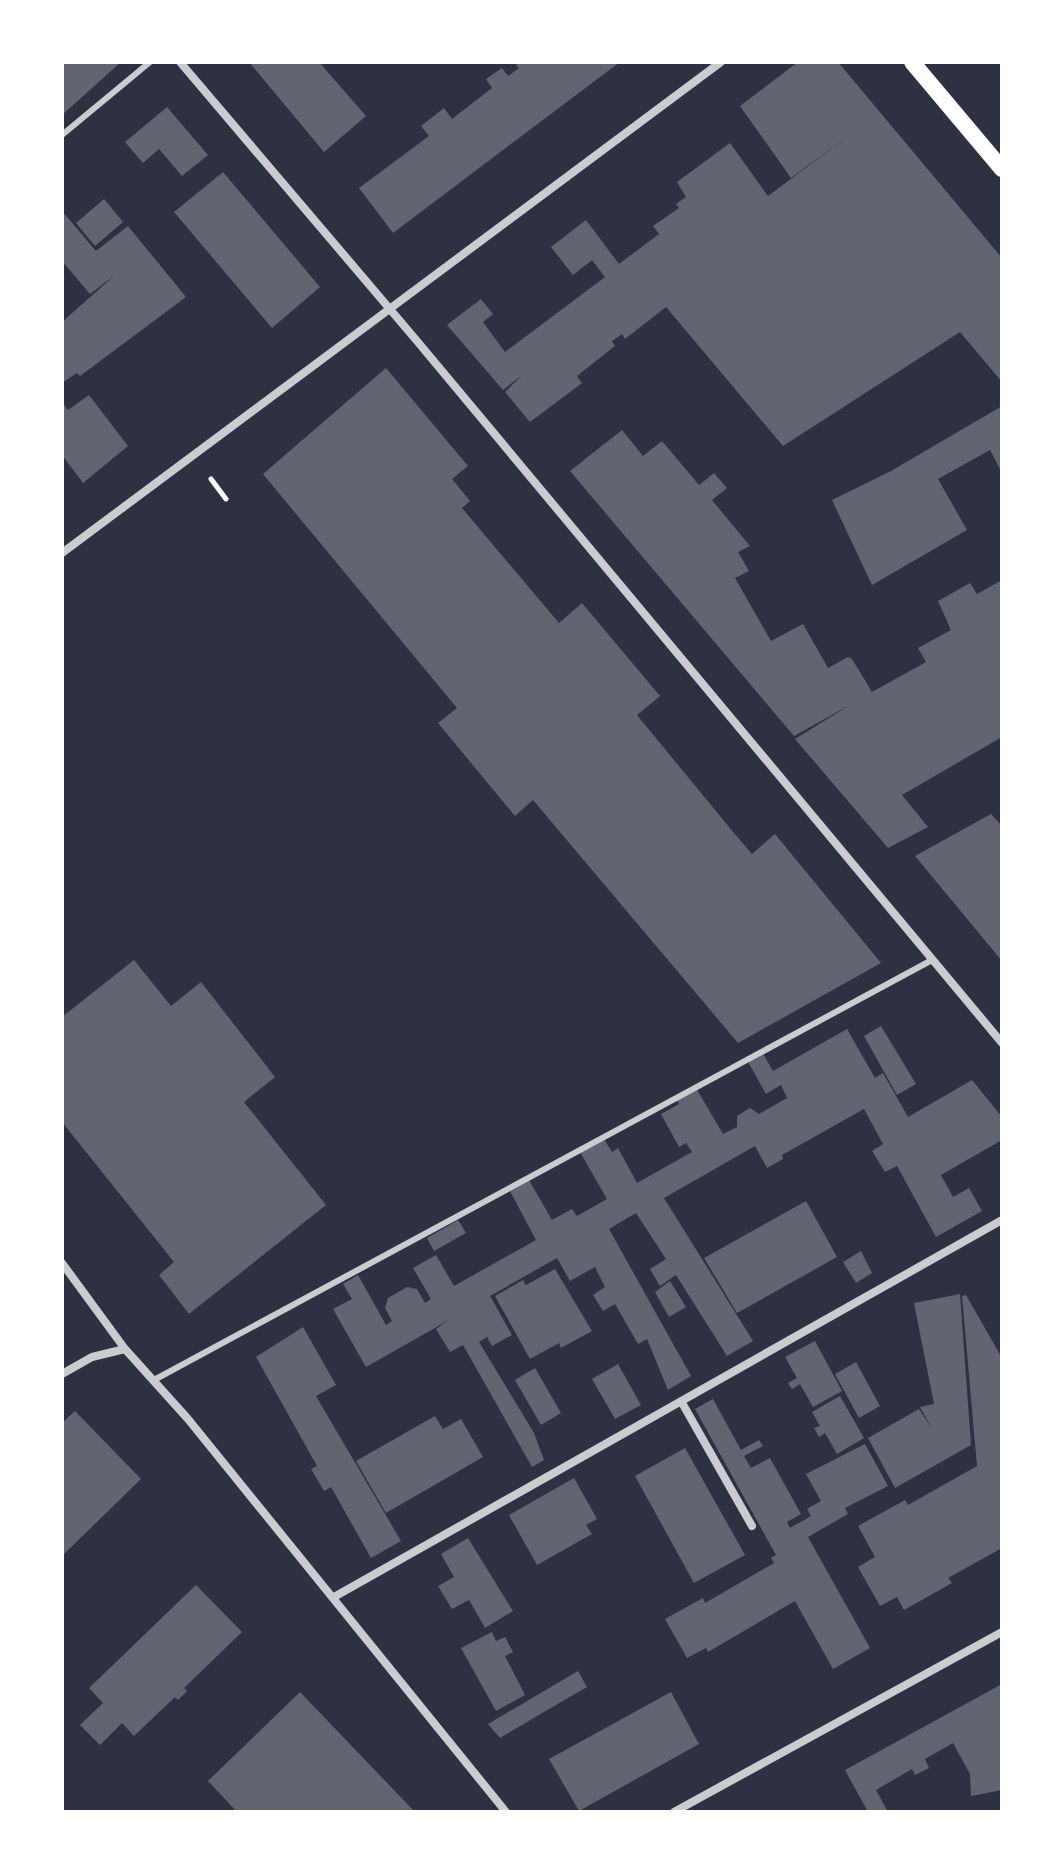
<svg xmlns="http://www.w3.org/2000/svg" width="1064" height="1874" viewBox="0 0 1064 1874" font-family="Raleway,sans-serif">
	<rect width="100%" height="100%" fill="#2d3142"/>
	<!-- building -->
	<path fill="#626471" d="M62,62H121L62,115Z
		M249,62H319L366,116L324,152Z
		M520,62H620L393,233L359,188L429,136L421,126L444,108L452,119L492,88L486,79L502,68L508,76L519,68L516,65Z
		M798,62H838L1002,258V382L960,332L783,446L666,307L625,339L622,334L612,341L615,346L577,376L582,383L530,422L505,392L522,375L503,390L447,325L481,299L493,314L483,322L505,352L605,277L592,260L573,275L551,247L586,220L619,264L659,234L653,226L679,208L676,204L686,197L677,182L730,143L768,196L850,135L791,178L740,106Z
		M167,107L208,155L182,176L159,149L143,163L125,142Z
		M223,172L320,287L272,328L174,212Z
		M104,199L123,222L95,246L76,223Z
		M62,211L96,251L128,226L186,297L80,376L77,373L62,383V322L115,275L90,294L62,261Z
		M386,368L468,466L452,479L470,501L462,508L559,623L582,603L660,696L637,715L734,833L752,854L775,834L881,963L738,1043L533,800L515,816L438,723L457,708L263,474Z
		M89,395L128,446L83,483L62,455V402L68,410Z
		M1002,406V473L990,450L938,479L967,530L872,585L832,500L891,471Z
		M622,430L643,456L662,441L699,485L714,473L727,488L712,500L750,546L738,552L749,571L735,578L771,641L803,624L828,668L848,657L852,659L872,692L926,662L918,648L951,630L938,601L970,583L977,594L1002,580V737L902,795L928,827L888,848L795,739L850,705L794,736L570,471Z
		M991,814L1002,826V961L915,856Z
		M134,960L171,1006L201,982L275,1077L244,1102L326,1205L189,1314L159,1275L174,1262L62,1122V1017Z
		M881,1026L916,1084L897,1095L864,1036Z
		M847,1029L875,1078L883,1073L908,1117L972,1080L1002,1117V1140L941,1175L953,1197L969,1188L982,1211L936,1237L897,1166L885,1172L872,1151L883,1144L864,1109L782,1155L783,1159L767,1168L755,1146L664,1198L753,1341L727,1356L676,1275L660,1286L650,1269L666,1259L636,1213L609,1229L691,1376L668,1390L647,1339L638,1344L615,1304L603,1311L593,1295L605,1287L595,1267L570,1281L557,1258L490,1296L512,1335L492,1346L487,1337L479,1342L534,1433L544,1460L532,1467L463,1345L450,1352L436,1329L449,1320L366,1367L333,1309L352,1299L343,1284L358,1275L386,1325L392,1321L385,1308L388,1298L407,1287L417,1289L425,1303L431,1299L413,1268L436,1255L454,1286L536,1240L510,1191L529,1180L552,1220L572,1209L577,1216L607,1199L580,1152L604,1139L612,1152L618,1148L637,1183L692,1152L686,1143L679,1147L661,1114L679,1104L676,1099L696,1088L723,1134L737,1127V1116L750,1108L759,1114L787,1098L781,1085L766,1094L747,1060L762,1052L773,1071Z
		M806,1201L837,1257L737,1313L704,1258Z
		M458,1220L466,1233L434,1251L427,1238Z
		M861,1251L872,1273L856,1283L843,1262Z
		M555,1269L592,1331L561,1348L559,1343L530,1359L495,1296L523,1280L526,1285Z
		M670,1281L686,1307L669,1317L655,1292Z
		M960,1294L971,1445L895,1488L868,1438L919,1409L932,1429L920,1407L934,1404L914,1303Z
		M966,1295L1002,1358V1548L948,1578L952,1583L904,1610L897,1597L880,1606L858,1567L875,1557L858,1526L905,1500L908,1505L977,1466L962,1296Z
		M303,1327L336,1385L316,1396L401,1541L371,1558L331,1487L324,1491L311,1469L317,1466L256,1357Z
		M815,1341L842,1391L813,1407L800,1384L792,1389L788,1383L797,1378L785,1357Z
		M856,1362L880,1406L859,1418L835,1374Z
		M618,1364L641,1405L615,1419L592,1379Z
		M535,1368L561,1413L541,1425L515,1380Z
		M840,1396L864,1438L837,1454L825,1433L819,1437L814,1428L820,1426L812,1412Z
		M713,1399L741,1450L759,1440L763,1446L744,1456L751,1468L770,1458L801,1514L787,1522L790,1528L811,1516L807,1509L821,1501L806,1474L865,1444L888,1486L845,1508L848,1514L808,1537L870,1648L833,1669L795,1601L708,1652L706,1648L687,1658L665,1619L703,1598L705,1603L774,1563L771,1558L776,1555L695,1409Z
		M75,1411L141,1479L62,1556V1423Z
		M435,1416L443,1429L461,1419L483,1457L386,1513L356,1461Z
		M685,1448L745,1555L694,1583L635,1476Z
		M574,1478L597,1519L586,1525L592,1534L537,1565L509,1515Z
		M468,1538L513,1611L485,1628L469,1600L452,1609L438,1586L454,1577L441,1554Z
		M196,1585L242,1632L184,1688L187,1691L178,1700L175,1697L134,1736L122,1723L100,1745L80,1725L103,1703L89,1688Z
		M492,1632L496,1641L505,1637L513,1652L505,1656L525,1695L496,1711L461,1648Z
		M578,1671L587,1687L561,1702L500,1738L488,1724Z
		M1002,1684V1790L971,1796L970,1774L953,1743L925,1759L929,1768L915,1775L912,1769L876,1790L888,1812H868L845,1770Z
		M300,1692L415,1812H237L223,1797L208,1781Z
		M671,1692L699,1744L579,1811L549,1759Z"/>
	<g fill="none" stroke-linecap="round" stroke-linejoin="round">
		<!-- path -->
		<path stroke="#fff" stroke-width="5" d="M211,479L226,499"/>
		<!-- service -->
		<path stroke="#caccd0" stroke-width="6" d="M62,135L150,62
			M154,1380L932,960"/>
		<!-- minor -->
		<path stroke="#caccd0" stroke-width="8" d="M180,62L417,341L1002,1043
			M62,553L721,62
			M62,1263L125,1349L188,1419L506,1812
			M62,1374L92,1357L125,1349
			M681,1401L752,1526
			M334,1597L1002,1220
			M674,1812L1002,1632"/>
		<!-- secondary -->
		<path stroke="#fff" stroke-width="16" d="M912,62L1002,169"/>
	</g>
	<!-- border -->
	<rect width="1064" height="1874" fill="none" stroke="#ffffff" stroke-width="128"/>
</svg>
